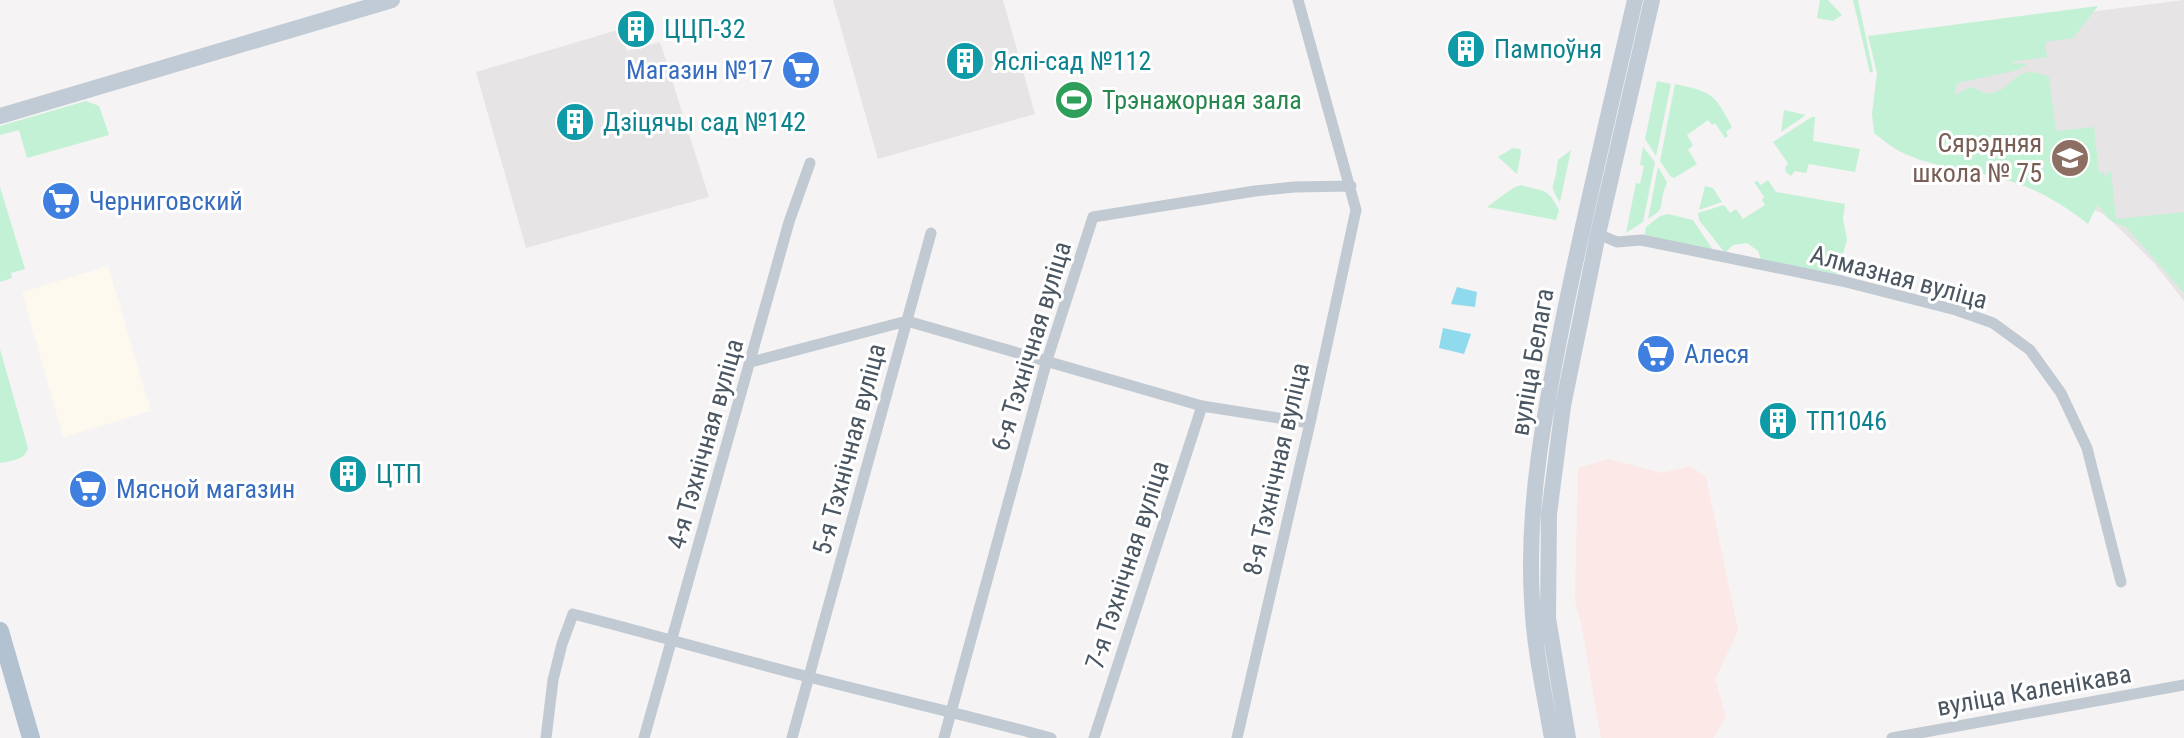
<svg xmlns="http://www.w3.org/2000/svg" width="2184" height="738" viewBox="0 0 2184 738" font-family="'Roboto Condensed',sans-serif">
	<rect width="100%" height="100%" fill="#f5f3f3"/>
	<!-- commercial -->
	<path fill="#fdf9ef" d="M108,266L151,411L63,437L22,292Z"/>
	<!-- education -->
	<path fill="#e6e4e5" d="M833,0H1003L1035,114L878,159Z
		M2184,0V301L2154,263L2115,224L2103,214L2030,176L1878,39Z
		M621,29L627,51L660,42L709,197L526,248L476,72Z"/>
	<!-- medical -->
	<path fill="#fce8e6" d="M1609,459L1662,473L1690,466L1706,477L1738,631L1715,679L1726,717L1713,738H1601L1581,622L1575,601L1578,468Z"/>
	<!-- green -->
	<path fill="#c3f1d5" d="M1820,0H1828L1842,15L1833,21L1817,18Z
		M1853,0H1858L1873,71L1870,73Z
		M2098,6L2073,38L2045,42L2047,57L2016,61L2012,64L2023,63L2027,65L2014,71L1957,83L1954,95L1971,87C1977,89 1983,94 1989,93C2016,91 2012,61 2049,77L2056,131L2094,127L2099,172H2104L2105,179L2107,174L2111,171L2116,219L2184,212V293L2126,227C2112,223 2105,217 2098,204L2088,224C2069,209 2047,195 2024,186C1985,170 1935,170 1899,151C1890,146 1882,139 1874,133L1872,114L1877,73L1868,36Z
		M1657,81L1671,84L1656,156L1645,139Z
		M1675,84C1712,92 1714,93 1732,127L1726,132L1728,136L1725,138L1715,123L1712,125L1708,120L1687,135L1693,145L1688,150L1697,164L1674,178L1670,176L1660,161Z
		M86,101L99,106L109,135L27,158L19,130L0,135V126Z
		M1784,110L1806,115L1781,132Z
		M1812,117H1815L1813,141L1860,149L1855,172L1809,164L1806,173L1795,171L1791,176L1786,172L1785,168L1788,163L1773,142Z
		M1643,147L1655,162L1643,222L1626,233L1636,183L1640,184L1644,166L1640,165Z
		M1513,148L1520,149L1521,152L1517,174L1498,157Z
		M1571,150L1560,202C1549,185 1553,190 1556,173C1557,169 1557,164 1558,160Z
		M1658,167L1667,182C1666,186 1664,190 1663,194C1659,211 1665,208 1648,219Z
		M1768,180L1776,192L1845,204L1843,219L1847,240L1837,274L1761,260L1758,251L1747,243L1733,245L1725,253L1699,220L1698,213L1724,205L1730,213L1736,209L1743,219L1765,205L1762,200L1764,197L1754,182L1757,181L1761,185Z
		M1521,185C1544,193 1546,185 1559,210L1556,220L1487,207L1513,188Z
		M1705,186L1713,188L1722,202L1699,210Z
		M0,187L25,269L11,273L12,278L0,282Z
		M1668,214L1693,220L1713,250L1644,237L1646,227L1660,216Z
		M0,349L28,448C25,460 11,461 0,463Z"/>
	<!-- water -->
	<path fill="#90daee" d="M1457,287L1477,292L1475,307L1451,304Z
		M1443,328L1471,334L1464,354L1439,348Z"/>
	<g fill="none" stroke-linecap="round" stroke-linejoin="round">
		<!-- street -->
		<path stroke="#c1cad2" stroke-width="11" d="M1598,234L1617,242L1641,240L1842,281L1956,310L1993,323L2030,350L2061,393L2087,448L2121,582
			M751,362L907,321L1202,406L1310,423
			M546,738L553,680L562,644L573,614C652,634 730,657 809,677C890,698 971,716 1051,738
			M644,738L789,222L810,163
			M792,738L931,233
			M944,738L1047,360L1093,217L1255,191L1294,187L1351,186
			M1094,738L1202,406
			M1237,738L1310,423L1356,210L1298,0
			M1892,738L2184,685"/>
		<!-- secondary -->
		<path stroke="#c1cbd6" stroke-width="16" d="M0,116L392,0
			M1552,738C1544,692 1534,647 1532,600C1526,500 1547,399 1567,301C1588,200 1612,100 1635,0
			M1568,738L1548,618L1549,514L1563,406L1598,234L1652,0"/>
		<!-- primary -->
		<path stroke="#b3c2d1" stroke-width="18" d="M0,631L31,738"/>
	</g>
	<!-- icons -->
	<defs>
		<symbol id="building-disc" viewBox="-11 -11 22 22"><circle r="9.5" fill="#0f9aa8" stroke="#fff"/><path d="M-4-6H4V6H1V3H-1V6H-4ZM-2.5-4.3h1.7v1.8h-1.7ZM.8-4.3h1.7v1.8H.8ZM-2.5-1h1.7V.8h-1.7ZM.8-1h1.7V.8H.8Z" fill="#fff"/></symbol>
		<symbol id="supermarket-disc" viewBox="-11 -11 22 22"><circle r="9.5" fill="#3f7fe0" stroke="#fff"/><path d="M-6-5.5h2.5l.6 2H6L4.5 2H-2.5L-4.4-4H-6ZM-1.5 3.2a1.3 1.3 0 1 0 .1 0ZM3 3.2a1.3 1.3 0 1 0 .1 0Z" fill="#fff"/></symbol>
		<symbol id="stadium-disc" viewBox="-11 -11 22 22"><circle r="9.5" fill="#2e9e5b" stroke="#fff"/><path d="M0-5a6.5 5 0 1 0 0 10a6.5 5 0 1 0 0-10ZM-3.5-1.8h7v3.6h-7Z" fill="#fff"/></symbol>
		<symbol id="school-disc" viewBox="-11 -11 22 22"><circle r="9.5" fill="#8d6e63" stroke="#fff"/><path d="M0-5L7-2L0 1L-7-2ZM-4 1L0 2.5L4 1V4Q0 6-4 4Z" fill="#fff"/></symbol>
	</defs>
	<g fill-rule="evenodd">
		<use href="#building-disc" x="614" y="7" width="44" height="44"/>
		<use href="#building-disc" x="1444" y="27" width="44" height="44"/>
		<use href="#building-disc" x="943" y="39" width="44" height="44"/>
		<use href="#supermarket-disc" x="779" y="48" width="44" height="44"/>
		<use href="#stadium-disc" x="1052" y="78" width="44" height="44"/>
		<use href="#building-disc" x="553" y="100" width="44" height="44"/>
		<use href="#school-disc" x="2048" y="136" width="44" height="44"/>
		<use href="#supermarket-disc" x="39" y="179" width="44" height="44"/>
		<use href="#supermarket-disc" x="1634" y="332" width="44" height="44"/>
		<use href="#building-disc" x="1756" y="399" width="44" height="44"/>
		<use href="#building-disc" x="326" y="452" width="44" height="44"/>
		<use href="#supermarket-disc" x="66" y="467" width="44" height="44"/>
	</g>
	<g text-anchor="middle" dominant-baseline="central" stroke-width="6" stroke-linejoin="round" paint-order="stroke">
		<!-- culture labels -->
		<g font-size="26" fill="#0d838f" stroke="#fff" text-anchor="start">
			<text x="664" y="29">ЦЦП-32</text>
			<text x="1494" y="49">Пампоўня</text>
			<text x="993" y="61">Яслі-сад №112</text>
			<text x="603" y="122">Дзіцячы сад №142</text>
			<text x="1806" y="421">ТП1046</text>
			<text x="376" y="474">ЦТП</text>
		</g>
		<!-- shop labels -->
		<g font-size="26" fill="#366cbe" stroke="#fff" text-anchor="start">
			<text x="773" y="70" text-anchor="end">Магазин №17</text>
			<text x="89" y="201">Черниговский</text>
			<text x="1684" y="354">Алеся</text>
			<text x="116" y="489">Мясной магазин</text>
		</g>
		<!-- leisure labels -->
		<g font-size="26" fill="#27864d" stroke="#fff" text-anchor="start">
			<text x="1102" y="100">Трэнажорная зала</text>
		</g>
		<!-- education labels -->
		<g font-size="26" fill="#785e54" stroke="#fff" text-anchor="end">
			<text x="2042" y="143">Сярэдняя<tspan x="2042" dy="30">школа № 75</tspan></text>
		</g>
		<!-- street labels -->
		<g font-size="26" fill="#4a5661" stroke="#fff">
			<text transform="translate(1899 277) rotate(15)">Алмазная вуліца</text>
			<text transform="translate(1031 346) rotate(-73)">6-я Тэхнічная вуліца</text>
			<text transform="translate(1532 362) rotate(-80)">вуліца Белага</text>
			<text transform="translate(705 444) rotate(-74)">4-я Тэхнічная вуліца</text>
			<text transform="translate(849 449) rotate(-75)">5-я Тэхнічная вуліца</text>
			<text transform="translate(1276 469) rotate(-77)">8-я Тэхнічная вуліца</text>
			<text transform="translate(1127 565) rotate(-72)">7-я Тэхнічная вуліца</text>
			<text transform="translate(2034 690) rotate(-10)">вуліца Каленікава</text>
		</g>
	</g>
</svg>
